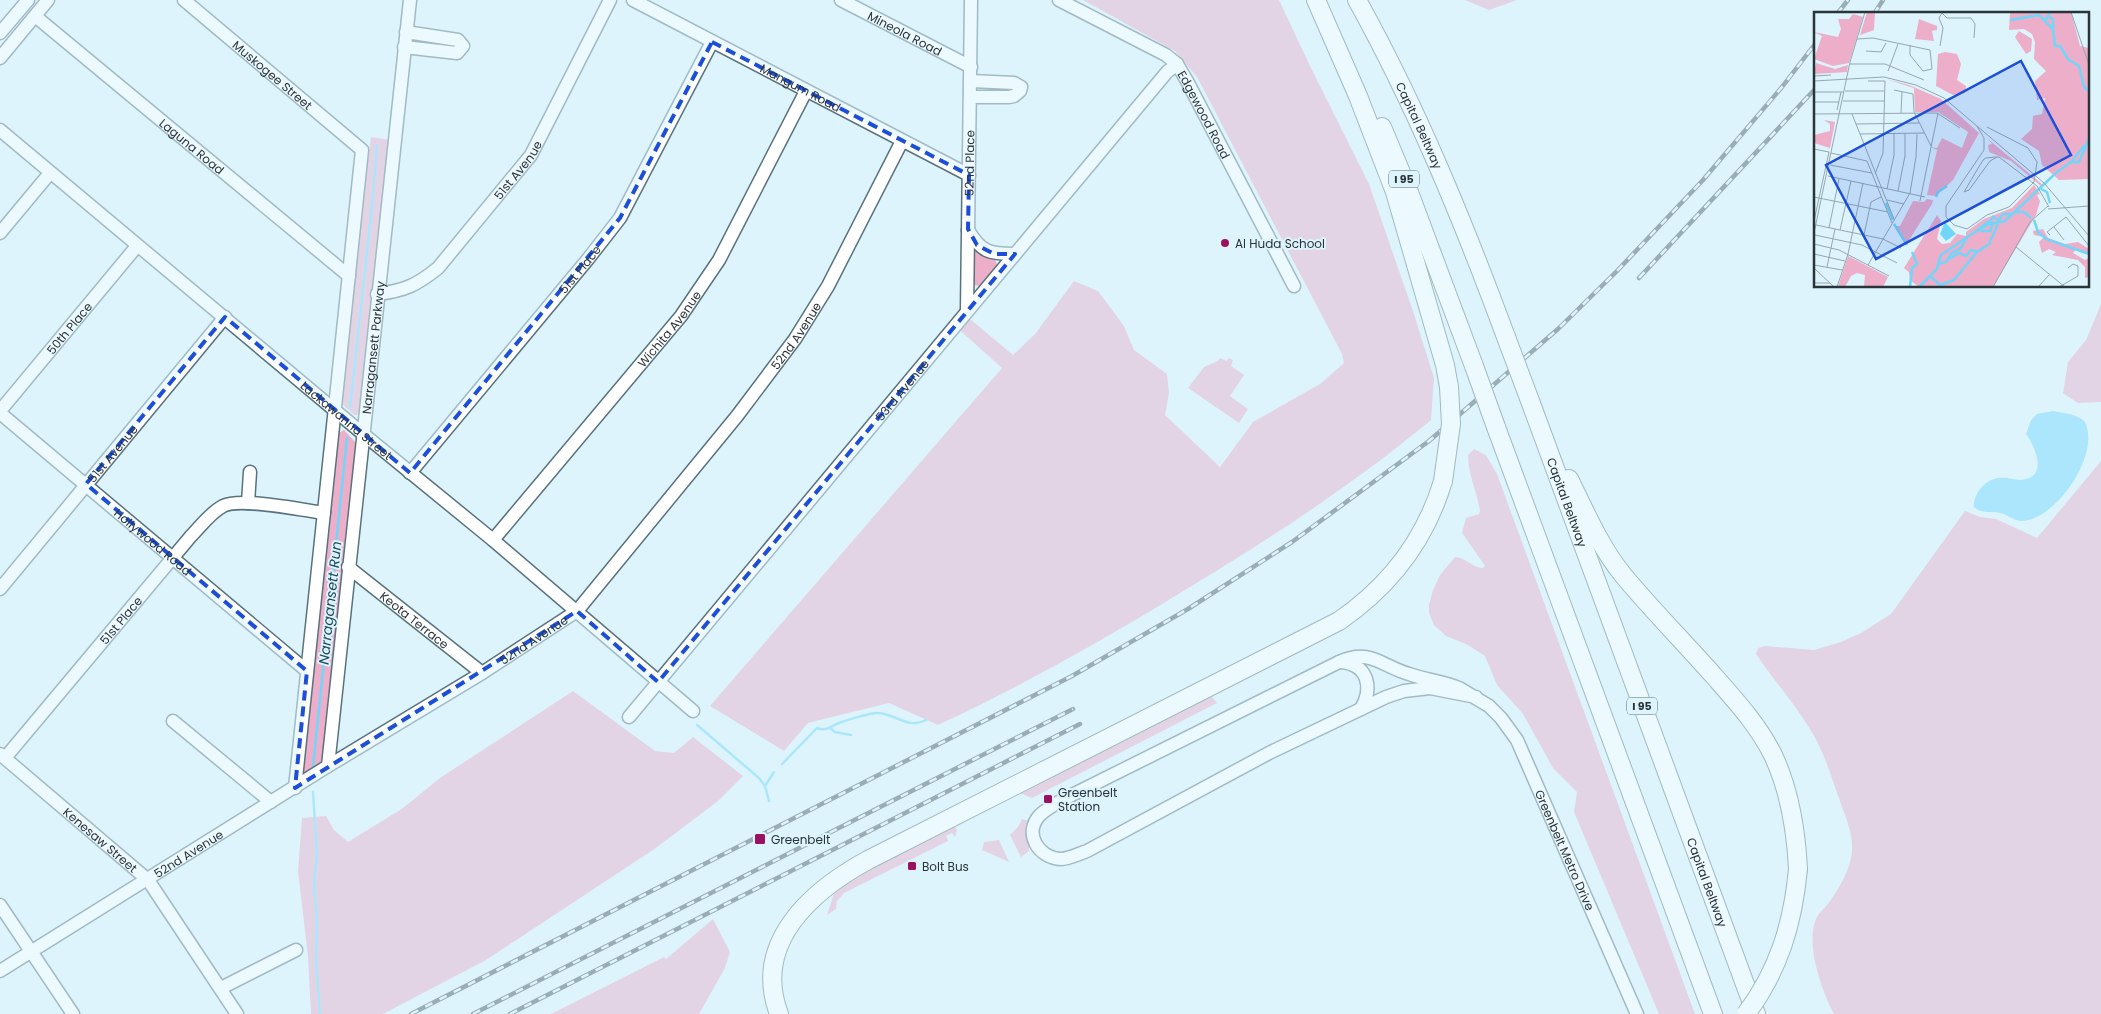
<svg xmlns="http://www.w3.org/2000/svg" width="2101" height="1014" viewBox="0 0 2101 1014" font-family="Poppins,sans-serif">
	<rect width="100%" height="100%" fill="#ddf4fd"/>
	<!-- green -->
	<path fill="#ecaec8" d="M1083,0H1279L1311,68L1369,184L1414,314L1434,378L1431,420C1354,484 1270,539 1185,590C1105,639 1024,685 938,725L889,703L808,723L784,751L710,706L1002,368L955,326L964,314L1013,355L1035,334L1074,281L1098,291L1124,326L1134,350L1167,374L1169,393L1165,415L1220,467L1253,422L1320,384L1344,363L1342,354L1197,77L1175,51Z
		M1465,0H1517L1489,10Z
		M371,137L390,140L361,410L358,415H354L340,402L357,244Z
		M976,251L994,258L998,266L980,286L973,285L972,252Z
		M2101,304V402L2078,403L2063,393L2068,362L2086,340Z
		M1220,358L1227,361L1229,358L1233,360L1231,366L1244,375L1230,396L1248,409L1239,423L1188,388L1204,367L1218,361Z
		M344,430L358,445L325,761L307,775L302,772L337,434Z
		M1474,449L1486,455L1497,474L1695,1014H1659L1574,812L1577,792L1553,768L1523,714L1497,685L1485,656L1466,644L1446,636L1434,625L1429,613V604L1433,590L1440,575L1455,557C1466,557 1472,568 1483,568L1485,566L1462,533L1466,518L1479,514L1480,511C1477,491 1468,475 1468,455Z
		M2101,461V1014H1834C1822,991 1805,945 1816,919C1819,912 1826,907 1830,901C1840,887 1852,866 1852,849C1853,833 1845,816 1840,801C1832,779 1825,755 1813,734C1797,706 1774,681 1756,654L1758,648L1765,646L1814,650L1841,642L1861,633L1891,614L1965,511L1980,517L1996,519L2037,538Z
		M573,691L655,751L674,753L693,737L743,776L718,801L653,850L486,960L383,1014H311L308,957L298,871L302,818L326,816L334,830L348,842L403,808L440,778Z
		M1209,693L1217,703L1032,798L1015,791Z
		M1022,819L1029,821C1026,834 1030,840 1029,851L1021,857L1010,835L1018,827Z
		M953,823L957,830L955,837L952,833L946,836L948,841L844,893L837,901L836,909L827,915L837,884Z
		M999,840L1009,862L982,850L984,842Z
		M713,919L730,952L725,968L699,1014H551L664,957L666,959Z"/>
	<!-- water -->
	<path fill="#71d6fa" d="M2053,411C2063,413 2078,414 2085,422C2101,455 2055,521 2021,521C2012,520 2007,514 2000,513C1990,510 1983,515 1974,507C1973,494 1986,478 2000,478C2007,477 2013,480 2020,480C2049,478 2036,448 2026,434L2031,420L2037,414Z"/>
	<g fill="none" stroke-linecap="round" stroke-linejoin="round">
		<!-- stream -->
		<path stroke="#71d6fa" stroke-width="2.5" d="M350,408L372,206L377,145
			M697,725L759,778L765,786
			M830,728L835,732L851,735
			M782,764L817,728C826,732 831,726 839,723C844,721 873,712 877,713C895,713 908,730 926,720
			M313,767L347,438
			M313,792L317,854L314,883L317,920L316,959L320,1014
			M769,801L765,786L774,772"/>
		<defs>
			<g id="minor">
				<path id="s1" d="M184,0L362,150L295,788"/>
				<path id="s2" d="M633,0L969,175"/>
				<path id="s3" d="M841,0L971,67"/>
				<path id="s4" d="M1059,0L1166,55L1177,64L1187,81L1294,286"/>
				<path id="s5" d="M35,16L349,276"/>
				<path d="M0,33L28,0"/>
				<path d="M404,47L457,53L463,46L458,40L406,32"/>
				<path d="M0,58L48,0"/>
				<path d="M971,97H1009L1014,96L1020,91L1021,87L1014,83L971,81"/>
				<path id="s6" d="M0,130L362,433L493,540L693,711"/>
				<path d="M968,230C981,252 989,254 1015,254"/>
				<path d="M0,233L50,173"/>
				<path id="s7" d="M377,294C404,291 417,285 438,268L531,155L610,0"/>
				<path id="s8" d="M967,311L971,0"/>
				<path id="s9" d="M0,411L137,246"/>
				<path id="s10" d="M0,413L307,671"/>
				<path id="s11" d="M410,473L588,259L620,218L712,42"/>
				<path d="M248,503L250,472"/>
				<path id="s12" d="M493,540L681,316L719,260L806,91"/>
				<path id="s13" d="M348,567L482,673"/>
				<path id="s14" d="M0,589L225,317"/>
				<path d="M1339,662C1367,663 1374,686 1361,709"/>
				<path id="s15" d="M1476,697L1430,688L1404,691L1386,697L1269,753L1087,851C1078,854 1069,859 1061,859C1038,858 1023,833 1040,815C1047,808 1057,803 1066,798L1339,662C1371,648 1381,666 1409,674C1426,680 1443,681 1459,688L1489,706L1501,718L1517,740L1637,1014"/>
				<path id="s16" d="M629,717L1167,72L1177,64"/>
				<path d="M173,721L271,802"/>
				<path id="s17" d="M0,754L148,880L237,1014"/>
				<path id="s18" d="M5,758L191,536C201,526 210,513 223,506C240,497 302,510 324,513"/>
				<path id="s19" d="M328,766L410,0"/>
				<path d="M0,905L73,1014"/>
				<path id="s20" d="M0,971L328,766L482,673L577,611L737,416L795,339L828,286L902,141"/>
				<path d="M221,988L296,950"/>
			</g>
			<g id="highway">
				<path d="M1316,0L1358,96L1395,192L1445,365L1449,387"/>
				<path id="s21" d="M1357,0C1417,108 1463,221 1506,337"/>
				<path d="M1382,127L1407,187L1474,366"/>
				<path id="s22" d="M1529,398L1756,1014"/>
				<path d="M1496,427L1713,1014"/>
				<path d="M1569,479C1585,511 1600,547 1623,575C1652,610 1684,642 1714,676C1736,701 1758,725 1773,755C1790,791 1796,829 1798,869"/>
				<path d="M779,1014C752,943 811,891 868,860L1339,621C1390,586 1425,541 1443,481"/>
			</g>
		</defs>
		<!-- minor casing -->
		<use href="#minor" stroke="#59737d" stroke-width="15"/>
		<!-- highway casing -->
		<use href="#highway" stroke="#59737d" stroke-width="20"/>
		<!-- minor -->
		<use href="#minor" stroke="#fff" stroke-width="12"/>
		<!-- highway -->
		<use href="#highway" stroke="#fff" stroke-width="18"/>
		<defs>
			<path id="rail" d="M1837,14L1848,0
				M1874,14L1883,0
				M1639,278L1815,89
				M411,1014L1072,676L1188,609L1292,542L1429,441L1558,329L1617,271L1703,180L1782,87L1815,44
				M473,1014L1073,709
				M510,1014L1080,724"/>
		</defs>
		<!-- rail casing -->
		<use href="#rail" stroke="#49565c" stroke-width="4.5"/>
		<!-- rail -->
		<use href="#rail" stroke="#ddf4fd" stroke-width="2.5" stroke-dasharray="8" stroke-linecap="butt"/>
		<defs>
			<path id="highway-bridge" d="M1506,337L1529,398
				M1474,366L1496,427
				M1443,481L1451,424L1449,387
				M1746,1014C1779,970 1793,923 1798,869"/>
		</defs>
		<!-- highway-bridge casing -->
		<use href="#highway-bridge" stroke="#59737d" stroke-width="20" stroke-linecap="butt"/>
		<!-- highway-bridge -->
		<use href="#highway-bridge" stroke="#fff" stroke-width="18"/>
	</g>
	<!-- marked area -->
	<path d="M0 0H2101V1014H0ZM712,42L969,175L968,229L977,245L994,254H1015L658,682L577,611L295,788L307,671L86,484L225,317L410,473L620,218Z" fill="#ddf4fd" fill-opacity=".55" fill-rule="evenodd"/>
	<path fill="none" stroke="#1d4ed8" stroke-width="4" stroke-dasharray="10 6" stroke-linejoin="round" d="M712,42L969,175L968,229L977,245L994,254H1015L658,682L577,611L295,788L307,671L86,484L225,317L410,473L620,218Z"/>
	<!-- markers -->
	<g fill="#9b1162" stroke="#ddf4fd" stroke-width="2">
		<circle cx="1225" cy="243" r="5"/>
		<rect x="1043" y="794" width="10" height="10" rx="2.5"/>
		<rect x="754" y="833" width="12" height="12" rx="2.5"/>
		<rect x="907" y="861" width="10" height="10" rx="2.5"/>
	</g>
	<g text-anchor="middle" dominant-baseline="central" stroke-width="4" stroke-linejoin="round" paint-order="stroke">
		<!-- shield labels -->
		<g fill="#ddf4fd" stroke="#5f6e74" stroke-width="1">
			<rect x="1389" y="170.5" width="30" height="17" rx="4"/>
			<rect x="1627" y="697.5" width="30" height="17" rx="4"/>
		</g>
		<g font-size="11" font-weight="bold" fill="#293439">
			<text x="1404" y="179">I 95</text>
			<text x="1642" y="706">I 95</text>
		</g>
		<!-- street labels -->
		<g font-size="12" fill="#293439" stroke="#ddf4fd">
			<text stroke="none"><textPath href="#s3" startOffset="72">Mineola Road</textPath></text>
			<text stroke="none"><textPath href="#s1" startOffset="116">Muskogee Street</textPath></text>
			<text stroke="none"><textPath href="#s2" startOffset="189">Mangum Road</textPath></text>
			<text stroke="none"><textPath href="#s4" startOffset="192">Edgewood Road</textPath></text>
			<text stroke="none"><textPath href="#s21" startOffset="140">Capital Beltway</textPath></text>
			<text stroke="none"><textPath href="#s5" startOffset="204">Laguna Road</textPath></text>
			<text stroke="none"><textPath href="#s8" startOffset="148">52nd Place</textPath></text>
			<text stroke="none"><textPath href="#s7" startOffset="194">51st Avenue</textPath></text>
			<text stroke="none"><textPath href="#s11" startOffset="265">51st Place</textPath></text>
			<text stroke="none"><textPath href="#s9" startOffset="108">50th Place</textPath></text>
			<text stroke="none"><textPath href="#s12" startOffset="275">Wichita Avenue</textPath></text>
			<text stroke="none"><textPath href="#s20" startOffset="1032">52nd Avenue</textPath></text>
			<text stroke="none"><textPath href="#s19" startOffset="421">Narragansett Parkway</textPath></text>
			<text stroke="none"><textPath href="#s16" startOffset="426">53rd Avenue</textPath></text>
			<text stroke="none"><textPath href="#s6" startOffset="452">Lackawanna Street</textPath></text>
			<text stroke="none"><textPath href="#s14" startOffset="176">51st Avenue</textPath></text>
			<text stroke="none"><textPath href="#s22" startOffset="111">Capital Beltway</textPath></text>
			<text stroke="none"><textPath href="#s10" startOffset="200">Hollywood Road</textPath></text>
			<text stroke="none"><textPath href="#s18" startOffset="180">51st Place</textPath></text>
			<text stroke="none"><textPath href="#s13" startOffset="85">Keota Terrace</textPath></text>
			<text stroke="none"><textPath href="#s20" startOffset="628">52nd Avenue</textPath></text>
			<text stroke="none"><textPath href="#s17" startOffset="132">Kenesaw Street</textPath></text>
			<text stroke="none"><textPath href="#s15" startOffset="1179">Greenbelt Metro Drive</textPath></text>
			<text stroke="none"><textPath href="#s20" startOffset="222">52nd Avenue</textPath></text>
			<text stroke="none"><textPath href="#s22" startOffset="516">Capital Beltway</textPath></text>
		</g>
		<!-- poi labels -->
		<g font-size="12" fill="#293439" stroke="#ddf4fd" text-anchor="start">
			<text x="1235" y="243">Al Huda School</text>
			<text x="1058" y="792">Greenbelt<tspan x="1058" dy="14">Station</tspan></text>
			<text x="771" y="839">Greenbelt</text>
			<text x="922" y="866">Bolt Bus</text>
		</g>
		<!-- water labels -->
		<g font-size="14" font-style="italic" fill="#1e4a59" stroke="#ddf4fd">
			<text transform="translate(330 603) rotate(-84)">Narragansett Run</text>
		</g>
	</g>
	<!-- overview -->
	<g transform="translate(1814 12)">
		<rect width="275" height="275" fill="#ddf4fd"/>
		<path d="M53,0H61L60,18L46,23ZM196,0H257L266,34L275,36V167L245,168L228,153L225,139L207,127L218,117L219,104L228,102L231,86L223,88L221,69L232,59L220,47L221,30L218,22L210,17L195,18ZM39,2L49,5L35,51L19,54L0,47L8,24L0,20L24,25L27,17L24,7H35ZM105,7L123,14V18L118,19L120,29L101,27ZM205,19L218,27L217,39L212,42L201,25ZM131,40L143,42L147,52L143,68L152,74L151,81L139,83L122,74L124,42ZM2,51L21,57L34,53L33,60L0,62ZM72,67L95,73L127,87L165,121L139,168L122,184L113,183L123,138L117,135L123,136L128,126L148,136L154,120L124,100H101L100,76ZM10,108L21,110L16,136L0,131V123L16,119V112ZM174,127L229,173L228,175L197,149L175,140L174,133L178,132ZM220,173L226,182L223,183L226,189L222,203L179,275H105L96,268L95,260L90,256L123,203L127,209L123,227L128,232L136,231L143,222L152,224V220L170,207L198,196ZM113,187L119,188L118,192L92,233L80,214H86L99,189L110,190ZM229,217L234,226L251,232L264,230L275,237V243L262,237L259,241L271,248L275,246V265L271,266V255L264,248L238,243L242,240L235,237L228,241L225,230L230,225L220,223L219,219ZM34,244L74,265L69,275H50L51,263L43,261L37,264L31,275H24Z" fill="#ecaec8"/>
		<path d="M131,210L142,222L132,229L126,222Z" fill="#71d6fa"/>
		<path fill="none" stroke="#71d6fa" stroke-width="2.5" d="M236,0L231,9L239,17L241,34H246L254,47L265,54L270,75L275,79M235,5L239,7V18M196,8L225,3L231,9M257,150L271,133M227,177L233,180L236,191M122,185L124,180L133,174M72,191L79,208M202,200H210L217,206M220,208L224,220L232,227L275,242M80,212L93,233M175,212L179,205L185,208L189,202H199M167,219H176L179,211M161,220L175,209M135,247L145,241L152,244L157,238L163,240L175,232L184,212M124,252L127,243L152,226M117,265L126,273L140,268L163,240M96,275L98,256L103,252L98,240M105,275L123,257L124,252L132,250L138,241L147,236L153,225L175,212L191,209L243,160L257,150H265L275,127"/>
		<path fill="none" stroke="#95a7af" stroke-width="1" d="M127,0L133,6H157L161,12L160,26M257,0L275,53M43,27L59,26L116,38L118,57L109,59M96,33V43L109,59M126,34L129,16L125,6L128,1M52,39L67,40L72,31M36,52H71L110,68M74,59L84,32M0,64L17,63M0,69L70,65L102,73L130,86L230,171L275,224M54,69H71L69,141L61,162M80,78L99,82L100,100L117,134M31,79H70M0,80H29M29,89H70M0,90H25M23,98L27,80M87,101L88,79M0,102L123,101L146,116M38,102L80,207M42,112L105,111M173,115L214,136L223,150L220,170L195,195M46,122L110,121M0,137L15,140L0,209M17,141L53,149L78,211M183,145L176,149L155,178L150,180L169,148L172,146L181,145H185L223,174L235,195M16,153L58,161M14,164L111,185M73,177L80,143V122M84,179L91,144V122M0,185L74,200M73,188L90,192M106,189L124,101M234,197L275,194M2,213L69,227L87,236M140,213L153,217L173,203L195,195M140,213L132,205V194L170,138V126L163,114M240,215L250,228M15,216L25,167M26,218L37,169M0,221L36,50L51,0M1,223L48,233L83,251M50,223L57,190L67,185M236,223L233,220L252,205L275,234M0,232L25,238L75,264M202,235L251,275M0,242L31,249M0,253L28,258M54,253L96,181L102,145L103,122M13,255L21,217M0,256L20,275M0,271H16M23,275L34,242L49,171M179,275L216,210L234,194M224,275L236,262M245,275L264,264V254L259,252L254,256"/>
		<path fill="#1d4ed8" fill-opacity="0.15" stroke="#1d4ed8" stroke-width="2.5" d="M207,49L257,143L62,247L12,153Z"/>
		<rect width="275" height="275" fill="none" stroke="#293439" stroke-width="2.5"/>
	</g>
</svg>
